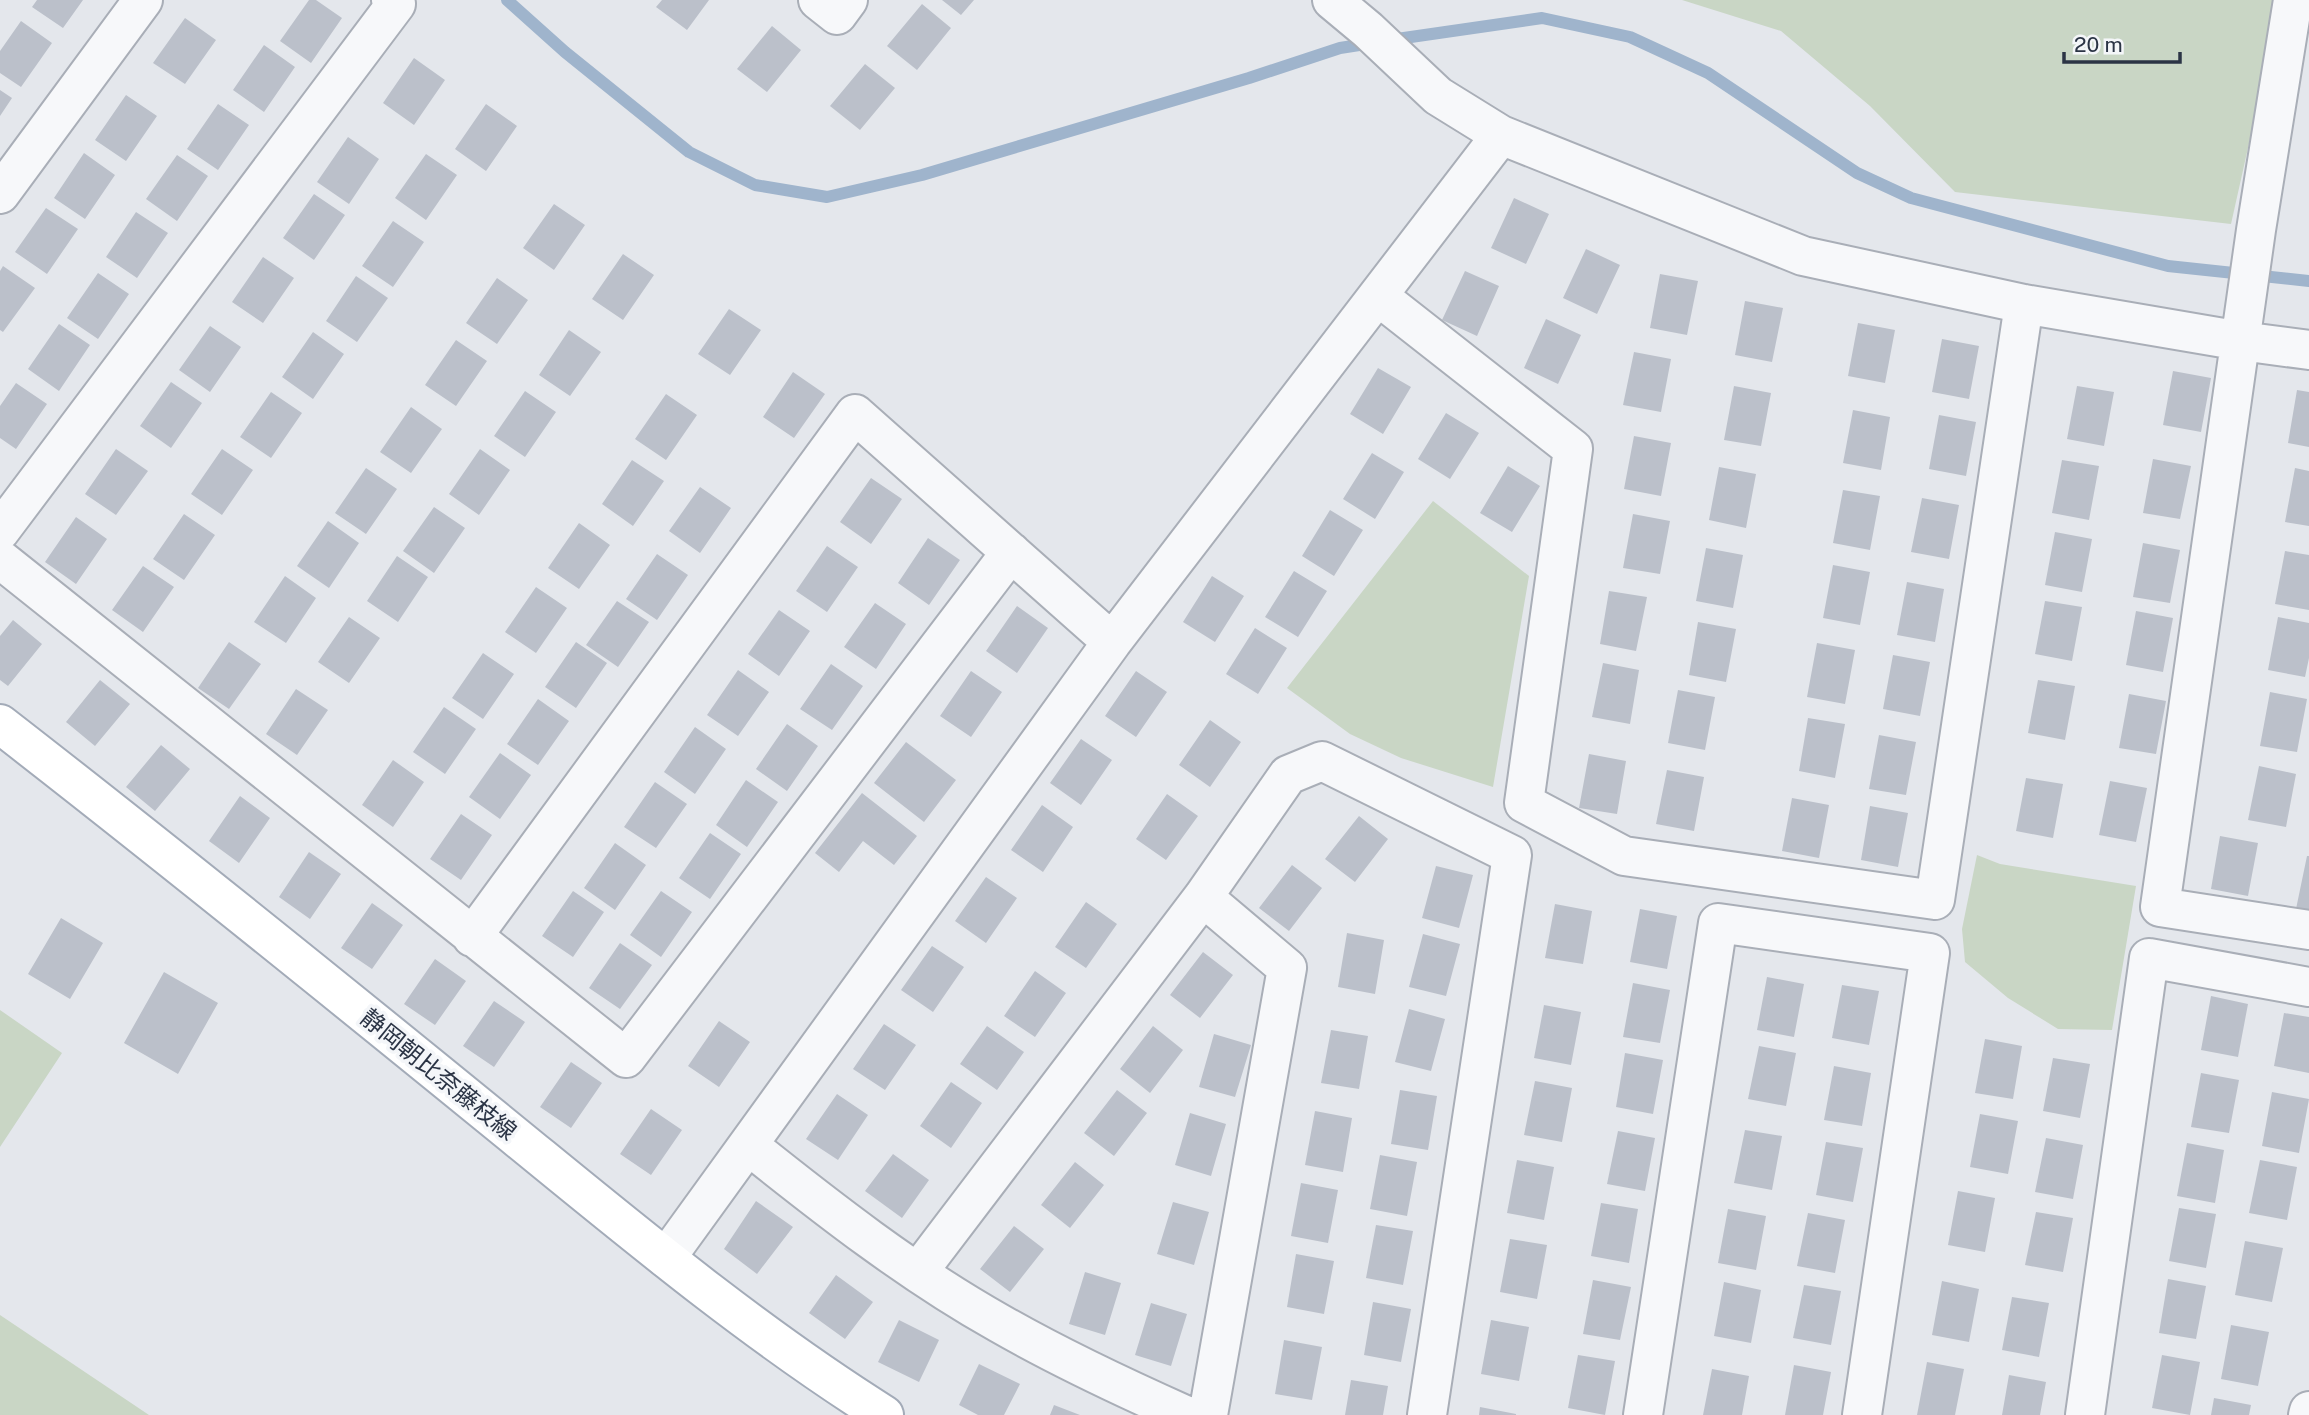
<svg xmlns="http://www.w3.org/2000/svg" width="2309" height="1415" viewBox="0 0 2309 1415" font-family="'Public Sans','Noto Sans JP',sans-serif">
	<rect width="100%" height="100%" fill="#e4e7ec"/>
	<!-- green -->
	<path fill="#c9d6c5" d="M1682,0H2281L2231,224L1955,192L1870,106L1781,31Z
		M1433,501L1529,576L1493,787L1401,758L1350,734L1287,688Z
		M1977,855L2000,864L2136,886L2112,1030L2058,1029L2008,998L1965,962L1962,929Z
		M0,1010L62,1053L0,1147Z
		M0,1315L149,1415H0Z"/>
	<g fill="none" stroke-linecap="round" stroke-linejoin="round">
		<!-- stream -->
		<path stroke="#9fb4cc" stroke-width="12" d="M507,0L565,52L689,152L755,185L827,197L922,175L1249,78L1340,48L1372,43
			M1390,40L1542,18L1630,37L1708,73L1857,173L1911,198L2168,266L2309,281"/>
	</g>
	<!-- building -->
	<path fill="#bbc0ca" d="M37,0H83L63,28L32,7Z
		M309,0H316L342,18L311,63L280,41Z
		M662,0H709L687,30L656,7Z
		M942,0H974L961,15Z
		M922,4L951,28L917,70L887,46Z
		M185,18L216,40L185,84L153,63Z
		M21,21L52,43L21,87L0,73V51Z
		M772,26L801,50L767,92L737,69Z
		M264,45L295,67L264,112L233,90Z
		M414,58L445,80L414,125L383,103Z
		M865,64L895,88L860,130L830,106Z
		M0,90L12,98L0,116Z
		M126,95L157,116L126,161L95,140Z
		M218,104L249,125L218,170L187,149Z
		M486,104L517,126L486,171L455,149Z
		M348,137L379,159L349,204L317,182Z
		M84,153L115,175L85,219L54,198Z
		M426,154L457,175L426,220L395,198Z
		M177,155L208,176L177,221L146,199Z
		M314,194L345,215L314,260L283,238Z
		M1514,198L1549,214L1526,264L1491,248Z
		M554,204L585,225L554,270L523,248Z
		M46,208L78,229L47,274L15,252Z
		M136,212L168,233L137,278L106,257Z
		M393,221L424,242L393,287L362,266Z
		M1586,249L1620,265L1597,314L1563,298Z
		M623,254L654,275L623,320L592,299Z
		M263,257L294,278L263,323L232,302Z
		M3,266L35,288L3,332L0,330V271Z
		M1465,271L1499,286L1477,336L1442,320Z
		M98,273L129,294L98,339L67,318Z
		M1660,274L1698,281L1687,335L1650,328Z
		M356,276L388,298L357,342L326,321Z
		M497,278L528,300L497,344L466,323Z
		M1745,301L1783,308L1772,362L1735,355Z
		M729,309L761,330L730,375L698,354Z
		M1546,319L1581,335L1558,384L1524,368Z
		M1858,323L1895,330L1885,383L1848,376Z
		M59,324L90,345L59,391L28,369Z
		M210,326L241,347L210,392L179,370Z
		M569,330L601,352L570,396L539,375Z
		M313,332L344,354L313,399L282,377Z
		M1942,339L1979,346L1969,399L1932,392Z
		M456,340L487,361L456,406L425,385Z
		M1634,352L1671,359L1661,412L1623,405Z
		M1378,368L1411,387L1383,434L1350,414Z
		M2173,371L2211,378L2201,432L2163,425Z
		M793,372L825,394L794,438L763,417Z
		M171,382L202,403L171,448L140,426Z
		M16,383L47,404L16,449L0,438V406Z
		M1734,386L1771,393L1761,446L1724,440Z
		M2077,386L2114,392L2104,446L2067,439Z
		M2297,390L2309,392V447L2288,443Z
		M525,391L556,412L525,457L494,436Z
		M271,392L302,413L271,458L240,437Z
		M666,394L697,415L666,460L635,439Z
		M411,407L442,429L411,473L380,452Z
		M1853,410L1890,417L1881,470L1843,463Z
		M1446,413L1479,433L1450,479L1418,459Z
		M1939,415L1976,422L1966,476L1929,469Z
		M1634,436L1671,443L1661,496L1624,489Z
		M116,449L148,471L116,515L85,494Z
		M222,449L253,470L222,515L191,494Z
		M480,449L510,470L479,515L449,494Z
		M1372,453L1404,472L1375,519L1343,499Z
		M2153,459L2191,466L2180,519L2143,513Z
		M632,460L664,481L633,526L602,504Z
		M2062,460L2099,466L2089,520L2052,513Z
		M1508,466L1540,486L1512,532L1480,513Z
		M1719,467L1756,474L1746,528L1709,520Z
		M366,468L397,489L366,534L335,513Z
		M2295,468L2309,471V526L2285,522Z
		M871,478L902,499L871,544L840,522Z
		M700,487L731,508L700,553L669,531Z
		M1843,490L1880,496L1870,550L1833,543Z
		M1922,498L1959,505L1949,559L1911,552Z
		M434,507L465,528L434,573L403,551Z
		M1330,510L1363,530L1334,576L1302,556Z
		M184,514L215,535L184,580L153,559Z
		M1633,514L1670,521L1660,574L1623,568Z
		M76,517L107,539L76,584L45,562Z
		M328,521L359,543L329,588L297,566Z
		M579,523L610,545L579,589L548,568Z
		M2055,532L2092,539L2082,592L2045,585Z
		M928,538L960,560L929,605L898,583Z
		M2143,543L2180,550L2170,603L2133,597Z
		M827,546L858,567L827,612L796,591Z
		M1706,548L1743,555L1733,608L1696,601Z
		M2285,551L2309,555V610L2275,604Z
		M657,554L688,575L657,620L626,599Z
		M397,556L428,577L398,622L367,601Z
		M1833,565L1870,572L1860,625L1823,618Z
		M143,566L174,587L143,632L112,610Z
		M1294,571L1327,591L1298,637L1265,617Z
		M285,576L316,598L286,643L254,622Z
		M1212,576L1244,596L1215,642L1183,622Z
		M1907,582L1944,589L1935,642L1897,635Z
		M536,587L567,608L536,653L505,632Z
		M1609,591L1647,597L1636,651L1600,644Z
		M617,601L649,622L618,667L586,645Z
		M2045,601L2082,607L2072,661L2035,654Z
		M875,603L906,624L876,669L844,647Z
		M1017,606L1048,628L1017,673L986,651Z
		M779,610L810,631L779,676L748,654Z
		M2136,611L2173,618L2163,672L2126,665Z
		M349,617L380,638L349,683L318,662Z
		M2278,617L2309,623V658L2305,677L2268,670Z
		M13,620L42,644L8,686L0,680V636Z
		M1698,622L1736,629L1726,682L1689,675Z
		M1255,628L1287,648L1258,694L1226,674Z
		M229,642L261,664L229,709L198,688Z
		M576,642L607,663L576,708L545,687Z
		M1817,643L1855,650L1845,704L1807,697Z
		M483,653L514,674L483,719L452,698Z
		M1893,655L1930,662L1920,716L1883,709Z
		M1603,663L1639,670L1630,724L1592,717Z
		M831,664L863,686L832,730L800,709Z
		M738,670L769,692L738,736L707,715Z
		M971,671L1002,692L971,737L940,716Z
		M1136,671L1167,692L1136,737L1105,716Z
		M100,680L130,704L95,746L66,722Z
		M2038,680L2075,686L2065,740L2028,733Z
		M296,689L328,710L297,755L266,734Z
		M1678,690L1715,697L1705,750L1668,743Z
		M2270,692L2307,699L2297,752L2260,746Z
		M2129,694L2166,701L2156,754L2119,748Z
		M538,699L569,721L538,765L507,744Z
		M444,707L476,729L445,774L413,752Z
		M1808,718L1845,724L1835,778L1799,771Z
		M1210,720L1241,742L1210,787L1179,765Z
		M787,724L818,746L787,791L756,769Z
		M695,727L726,749L695,794L664,772Z
		M1879,735L1916,742L1906,795L1869,789Z
		M1081,739L1112,760L1081,805L1050,783Z
		M906,742L956,780L924,822L874,783Z
		M161,745L190,769L155,811L126,787Z
		M500,753L531,775L500,819L469,797Z
		M1589,754L1626,761L1617,814L1579,808Z
		M393,760L424,782L393,827L362,805Z
		M2259,766L2296,774L2286,827L2248,820Z
		M1667,770L1704,777L1694,831L1656,824Z
		M2026,778L2063,784L2053,838L2016,831Z
		M746,780L778,802L747,847L716,825Z
		M2110,781L2147,788L2136,842L2099,835Z
		M655,782L687,804L656,848L624,827Z
		M862,793L917,836L894,865L863,841L839,872L815,853Z
		M1167,794L1198,816L1166,860L1136,839Z
		M240,796L270,818L239,863L209,841Z
		M1792,798L1829,805L1819,858L1782,851Z
		M1042,805L1073,827L1043,872L1011,850Z
		M1870,806L1908,813L1898,867L1861,860Z
		M461,814L492,835L461,880L430,859Z
		M1359,816L1388,839L1355,882L1325,859Z
		M710,833L741,854L710,899L679,878Z
		M2220,836L2258,843L2248,896L2211,889Z
		M615,843L646,865L615,910L584,888Z
		M309,852L341,874L310,919L279,897Z
		M2307,856H2309V911L2296,909Z
		M1292,865L1322,888L1289,931L1259,908Z
		M1436,866L1473,875L1459,928L1422,918Z
		M986,877L1017,898L986,943L955,921Z
		M573,891L604,912L573,957L542,936Z
		M661,891L692,912L661,957L630,935Z
		M1086,902L1117,924L1086,968L1055,947Z
		M372,903L403,925L372,969L341,948Z
		M1555,904L1592,911L1583,964L1545,958Z
		M1640,909L1677,916L1667,969L1630,962Z
		M61,918L103,943L70,999L28,974Z
		M1347,933L1384,940L1375,994L1338,987Z
		M1423,934L1460,944L1446,996L1409,987Z
		M620,943L652,965L620,1009L589,988Z
		M932,946L964,967L933,1012L901,990Z
		M1203,952L1233,975L1200,1018L1170,995Z
		M435,959L466,981L435,1025L404,1004Z
		M1035,971L1066,993L1035,1037L1004,1016Z
		M164,972L218,1003L178,1074L124,1043Z
		M1767,977L1804,984L1794,1037L1757,1030Z
		M1633,983L1670,990L1660,1043L1623,1037Z
		M1842,985L1879,991L1869,1045L1832,1038Z
		M2211,996L2248,1004L2238,1057L2201,1050Z
		M494,1001L525,1022L494,1067L463,1046Z
		M1544,1005L1581,1012L1571,1065L1534,1058Z
		M1409,1009L1445,1019L1431,1071L1395,1062Z
		M2284,1013L2309,1017V1073L2274,1066Z
		M719,1021L750,1042L719,1087L688,1066Z
		M884,1024L916,1045L885,1090L853,1069Z
		M987,1026L1024,1052L997,1090L960,1064Z
		M1153,1026L1183,1050L1150,1093L1120,1069Z
		M1331,1030L1368,1036L1359,1089L1321,1083Z
		M1214,1034L1251,1045L1235,1097L1199,1087Z
		M1985,1039L2022,1046L2013,1099L1975,1093Z
		M1759,1046L1796,1053L1786,1106L1748,1099Z
		M1625,1053L1663,1060L1653,1114L1616,1107Z
		M2053,1058L2090,1064L2080,1118L2043,1111Z
		M571,1062L602,1083L571,1128L540,1107Z
		M1834,1066L1871,1073L1862,1126L1824,1120Z
		M2201,1073L2239,1080L2229,1133L2191,1127Z
		M1535,1081L1572,1088L1562,1142L1524,1135Z
		M951,1082L982,1103L951,1148L920,1126Z
		M1117,1090L1147,1113L1114,1156L1084,1133Z
		M1400,1090L1437,1096L1428,1150L1391,1144Z
		M2272,1092L2309,1099L2299,1153L2262,1146Z
		M837,1094L868,1115L838,1160L806,1139Z
		M651,1109L682,1130L651,1175L620,1154Z
		M1315,1111L1352,1118L1343,1172L1305,1165Z
		M1190,1113L1226,1124L1211,1176L1175,1165Z
		M1980,1114L2018,1121L2008,1174L1970,1167Z
		M1745,1130L1782,1136L1772,1190L1734,1183Z
		M1618,1131L1655,1138L1645,1191L1607,1184Z
		M2046,1138L2083,1145L2073,1199L2035,1192Z
		M1826,1142L1863,1148L1853,1202L1816,1195Z
		M2187,1143L2224,1150L2215,1203L2177,1196Z
		M893,1154L929,1180L902,1218L865,1191Z
		M1380,1155L1417,1162L1407,1216L1370,1209Z
		M1517,1160L1554,1167L1544,1220L1507,1213Z
		M2260,1160L2297,1167L2287,1220L2249,1213Z
		M1075,1162L1104,1185L1070,1228L1041,1205Z
		M1301,1183L1338,1190L1328,1243L1291,1236Z
		M1958,1191L1995,1198L1985,1252L1948,1245Z
		M756,1201L793,1227L757,1274L724,1249Z
		M1173,1202L1209,1212L1194,1265L1157,1254Z
		M1601,1203L1638,1209L1629,1263L1591,1256Z
		M2179,1208L2216,1214L2206,1268L2169,1261Z
		M1728,1209L1766,1216L1756,1270L1718,1263Z
		M2036,1212L2073,1218L2063,1272L2025,1265Z
		M1808,1213L1845,1220L1835,1273L1797,1266Z
		M1376,1225L1413,1231L1403,1285L1366,1278Z
		M1014,1226L1044,1249L1010,1292L980,1269Z
		M1510,1239L1547,1245L1537,1299L1500,1292Z
		M2245,1241L2283,1248L2272,1302L2235,1295Z
		M1296,1254L1334,1261L1324,1314L1287,1307Z
		M1085,1272L1121,1283L1105,1335L1069,1324Z
		M836,1275L873,1302L845,1339L809,1313Z
		M2168,1279L2206,1286L2196,1339L2159,1333Z
		M1593,1280L1631,1287L1620,1340L1583,1334Z
		M1942,1281L1979,1289L1969,1342L1932,1335Z
		M1724,1282L1761,1290L1751,1343L1714,1336Z
		M1804,1285L1841,1291L1831,1345L1793,1338Z
		M2012,1297L2049,1303L2039,1357L2002,1350Z
		M1373,1302L1411,1309L1401,1362L1364,1355Z
		M1151,1303L1187,1314L1171,1366L1135,1355Z
		M899,1320L939,1340L919,1382L878,1362Z
		M1491,1320L1529,1327L1519,1381L1481,1374Z
		M2231,1325L2269,1332L2258,1386L2221,1379Z
		M1284,1340L1322,1347L1312,1400L1275,1394Z
		M1578,1355L1615,1361L1605,1415L1568,1408Z
		M2162,1355L2200,1362L2190,1415L2152,1408Z
		M1927,1362L1964,1369L1955,1415H1917Z
		M979,1364L1020,1384L1004,1415H978L959,1405Z
		M1794,1365L1831,1372L1823,1415H1785Z
		M1712,1369L1749,1376L1742,1415H1703Z
		M2009,1375L2046,1382L2040,1415H2002Z
		M1351,1380L1388,1386L1383,1415H1345Z
		M2214,1398L2251,1405L2249,1415H2211Z
		M1054,1405L1080,1415H1050Z
		M1480,1407L1516,1414V1415H1479Z"/>
	<g fill="none" stroke-linecap="round" stroke-linejoin="round">
		<defs>
			<path id="minor" d="M818,0L837,15L848,0
				M1332,0L1368,30L1438,96L1501,135L1803,256L2024,304L2241,341L2309,350
				M2293,0L2256,230L2160,907L2309,930
				M0,194L143,0
				M1378,296L1573,449L1524,803L1624,856L1935,900L2024,304
				M0,531L396,4L391,0
				M0,559L626,1058L1011,552
				M1203,897L1287,968L1208,1415
				M472,937L855,414L1112,642
				M748,1145C828,1209 910,1273 999,1323C1060,1358 1122,1387 1185,1415
				M666,1258L1112,642L1501,135
				M918,1272L1203,897L1288,775L1322,761L1512,855L1427,1415
				M1643,1415L1718,923L1930,953L1862,1415
				M2085,1415L2149,958L2309,987
				M2308,1415L2309,1411"/>
			<path id="major" d="M0,724C165,852 327,983 489,1115C617,1219 744,1327 884,1415"/>
		</defs>
		<!-- minor casing -->
		<use href="#minor" stroke="#a9aeb7" stroke-width="42"/>
		<!-- major casing -->
		<use href="#major" stroke="#a3abb8" stroke-width="42"/>
		<!-- minor -->
		<use href="#minor" stroke="#f7f8fa" stroke-width="38"/>
		<!-- major -->
		<use href="#major" stroke="#fff" stroke-width="38"/>
	</g>
	<g text-anchor="middle" dominant-baseline="central" stroke-width="7" stroke-linejoin="round" paint-order="stroke">
		<!-- street labels -->
		<g font-size="24" fill="#2b3445" stroke="#f4f6f9">
			<text transform="translate(439 1074) rotate(39)">静岡朝比奈藤枝線</text>
		</g>
	</g>
	<!-- scale -->
	<path d="M2064 52v10h116v-10" fill="none" stroke="#2b3445" stroke-width="3.5"/>
	<text x="2074" y="52" font-size="21" fill="#2b3445" stroke="#f4f6f9" stroke-width="5" paint-order="stroke">20 m</text>
</svg>
